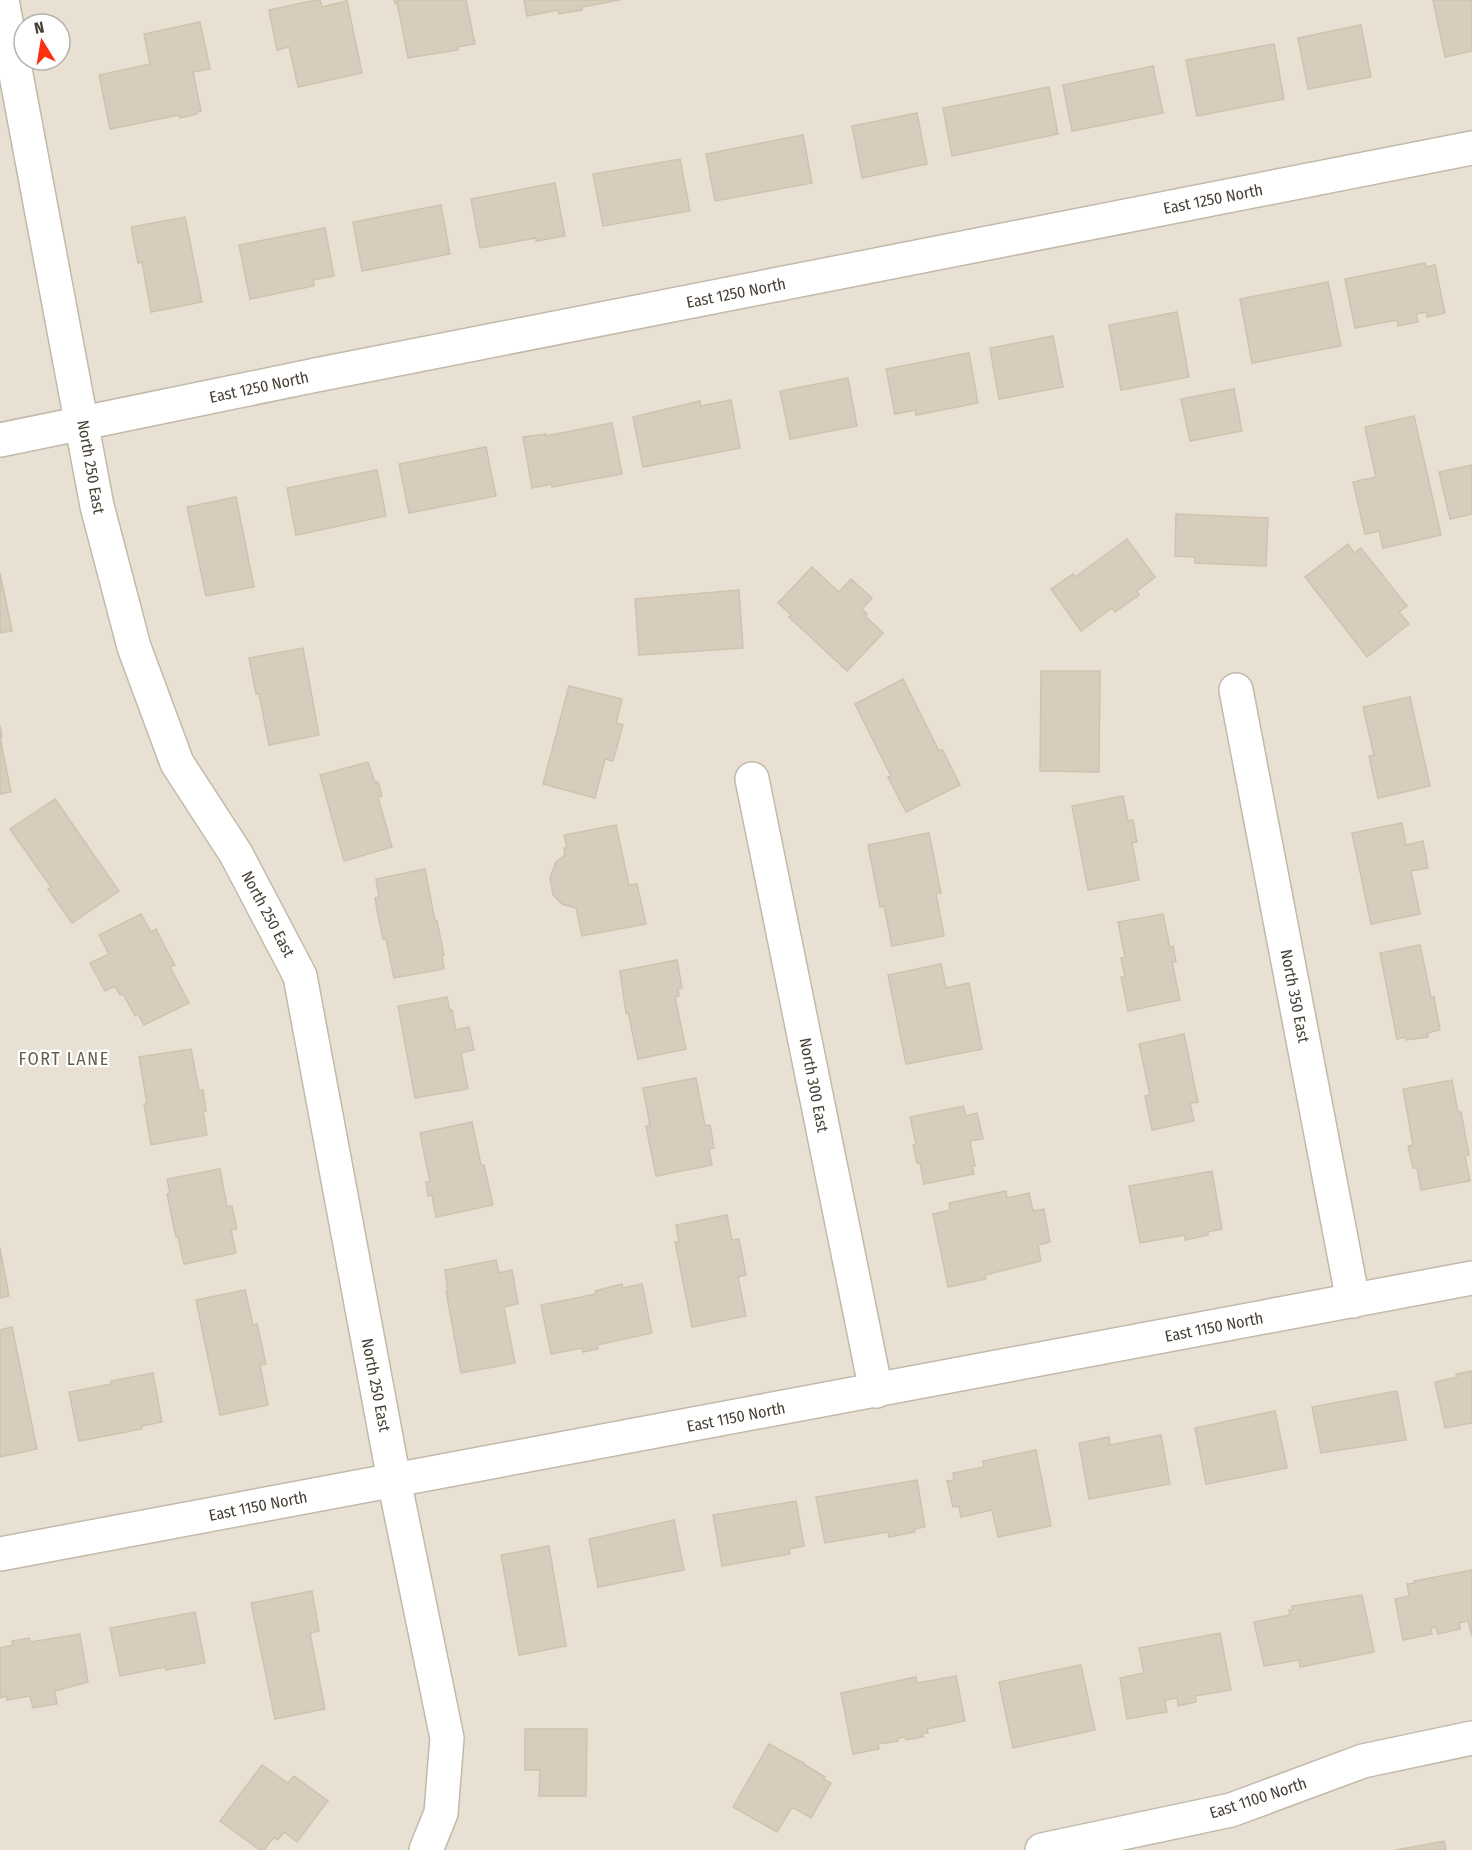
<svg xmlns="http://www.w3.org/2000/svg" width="1472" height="1850" viewBox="0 0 1472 1850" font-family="'Fira Sans Condensed',sans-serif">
	<rect width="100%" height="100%" fill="#f3efe5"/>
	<!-- residential -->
	<path fill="#e8e1d3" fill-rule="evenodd" d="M0,0H1472V1850H0ZM24,24H60V60H24Z"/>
	<!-- building -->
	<path fill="#d8cdbd" stroke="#d0c2ad" stroke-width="1.5" d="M316,0H320L322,7L347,1L362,73L298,87L289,47L277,50L269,10Z
		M394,0H466L475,44L457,47L458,50L408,58L397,2L395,3Z
		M524,0H620L582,7V10L559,14L558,10L527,16Z
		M1433,0H1472V51L1445,57Z
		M200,22L210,69L193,72L201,111L197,112V114L180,118L179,115L110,129L99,75L150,64L144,34Z
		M1361,25L1371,77L1308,89L1298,38Z
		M1274,44L1284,99L1197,116L1186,60Z
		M1153,66L1163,113L1072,131L1063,85Z
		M1049,87L1058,134L952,156L943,108Z
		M917,113L927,164L862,178L852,126Z
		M803,135L812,183L715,201L706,154Z
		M680,159L690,211L603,226L593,174Z
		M555,183L565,236L536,241V238L480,248L471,199Z
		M441,205L450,254L362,271L353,222Z
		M185,217L202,302L151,312L142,262L138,263L131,227Z
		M325,228L334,276L313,280L314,286L250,299L239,245Z
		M1425,263L1426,267L1435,265L1445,313L1427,317L1426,312L1416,314L1418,322L1398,326L1397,320L1355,328L1345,279Z
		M1328,282L1341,346L1252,363L1240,299Z
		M1177,312L1189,377L1121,390L1109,325Z
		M1053,336L1063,387L999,399L990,348Z
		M969,353L978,403L916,415L915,410L895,414L886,369Z
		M848,378L857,426L790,439L780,391Z
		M1234,389L1242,431L1190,441L1181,399Z
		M731,400L740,448L643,467L633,417L700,401L701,406Z
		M1414,416L1441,535L1383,548L1379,531L1365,534L1353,482L1376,477L1365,427Z
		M612,423L622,474L552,487L551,484L532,488L523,437L546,434V436Z
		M486,447L496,496L409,513L399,464Z
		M1472,465V514L1450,519L1439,472Z
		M377,470L386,516L296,535L287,488Z
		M236,497L254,587L206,596L187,507Z
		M1176,514L1268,518L1266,566L1195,563V557L1175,556Z
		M1127,539L1155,577L1137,591L1139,595L1115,612L1112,608L1081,631L1051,589L1073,574L1075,577Z
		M1348,544L1354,553L1361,548L1407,606L1399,612L1409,624L1367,657L1305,577Z
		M812,567L839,592L851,579L872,598L862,609L867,614L865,616L883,633L847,671L789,617L791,615L778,603Z
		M0,573L12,631L0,633Z
		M739,590L743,648L639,655L635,599Z
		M303,648L319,735L269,745L259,694H256L249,658Z
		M1041,671H1100L1099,772L1040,771Z
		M903,679L939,751L942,749L960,785L906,812L888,777L891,776L855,704Z
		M569,686L622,699L616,723L623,725L613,761L605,759L595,798L543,784Z
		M1410,697L1430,786L1378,798L1369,756L1374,755L1363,707Z
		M0,725L2,737H0L11,792L0,794Z
		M368,762L375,783L378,782L382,796L378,797L392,847L344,861L320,775Z
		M1123,796L1128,821L1133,820L1137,842L1132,843L1139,880L1088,890L1072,806Z
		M55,799L119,891L72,923L48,889L51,887L10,829Z
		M1402,823L1406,845L1423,841L1428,868L1411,871L1420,914L1371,924L1352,833Z
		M616,825L629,885L637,884L646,924L582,936L576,908L562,904L553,895L550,878L556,862L565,855L564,848H567L564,835Z
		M929,833L941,893L936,894L944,936L892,946L884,906L880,907L868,845Z
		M425,869L435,921H437L444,955L442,956L444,969L394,978L386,939H383L379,920L375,898L379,897L376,879Z
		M141,914L151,932L156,929L165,947L175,965L170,967L189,1003L144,1025L138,1014L135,1016L123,994L120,995L115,986L105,991L90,963L109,954L99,935Z
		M1163,914L1170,948L1173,946L1176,962H1172L1180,1000L1128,1011L1121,977H1125L1121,958L1125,957L1118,922Z
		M1420,945L1431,997H1434L1440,1030L1427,1033L1428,1037L1406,1040L1405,1037L1397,1039L1380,953Z
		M677,960L682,988L678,989L679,996L675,997L686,1049L638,1059L628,1012L626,1013L620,971Z
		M941,964L946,988L969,983L982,1049L906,1064L888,975Z
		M447,997L450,1011L452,1010L456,1030L469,1027L474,1050L461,1053L468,1089L415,1098L398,1006Z
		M1184,1034L1198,1102L1190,1103L1194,1121L1152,1130L1145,1096L1150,1095L1139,1044Z
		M191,1049L199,1091L203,1090L206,1111L203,1112L207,1135L151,1145L144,1104H147L139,1057Z
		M696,1078L705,1126L710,1125L714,1148L709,1149L712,1165L656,1176L646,1126H650L643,1088Z
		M1452,1080L1458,1112H1461L1469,1155L1465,1156L1470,1181L1421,1190L1417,1168H1413L1408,1146L1413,1145L1403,1089Z
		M963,1106L966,1116L977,1113L983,1139L970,1141L975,1166H972L974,1174L924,1184L920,1163H917L913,1145L916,1144L910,1117Z
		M472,1122L481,1165H484L493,1205L436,1217L432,1195L428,1196L426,1182H430L420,1133Z
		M220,1169L227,1207L232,1206L237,1229L231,1230L236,1253L184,1264L178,1237H176L167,1194L170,1193L167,1179Z
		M1212,1171L1222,1229L1208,1232V1235L1185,1240V1235L1140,1243L1129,1186Z
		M1006,1191L1007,1198L1029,1193L1033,1211L1044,1209L1050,1242L1038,1245L1041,1261L985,1275L986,1279L948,1287L933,1214L950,1210L949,1203Z
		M727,1215L732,1240L739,1239L746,1275L738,1277L746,1316L692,1327L675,1242H679L676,1225Z
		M0,1248L9,1296L0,1298Z
		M496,1260L499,1273L512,1270L518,1304L504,1307L515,1363L461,1373L446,1291L448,1292L445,1270Z
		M622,1284L623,1288L642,1284L652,1333L597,1345L598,1349L583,1352L582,1348L551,1354L541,1305L596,1294L595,1291Z
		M245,1290L253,1325L257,1324L266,1364L260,1365L268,1405L220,1415L196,1300Z
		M12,1327L37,1449L0,1457V1330Z
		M1472,1371V1423L1445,1428L1435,1382L1457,1377L1456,1374Z
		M153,1373L162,1422L142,1426V1429L79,1441L69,1392L111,1384V1381Z
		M1397,1391L1406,1440L1321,1453L1312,1407Z
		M1275,1411L1287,1468L1206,1484L1195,1428Z
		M1161,1435L1170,1484L1089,1499L1079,1443L1109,1437L1110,1445Z
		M1036,1450L1051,1526L998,1537L992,1510L961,1517L959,1506L953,1507L947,1481L954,1480L953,1473L984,1467L983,1461Z
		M917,1480L925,1527L914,1529L915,1532L889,1537L888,1532L825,1543L816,1497Z
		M796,1501L804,1546L789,1549L790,1554L722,1566L713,1515Z
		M674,1520L684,1570L598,1587L589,1539Z
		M549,1546L566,1646L519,1655L501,1555Z
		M1472,1570V1636L1468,1621L1459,1623L1460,1629L1438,1634L1436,1627L1431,1628L1432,1634L1403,1640L1395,1599L1409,1596L1407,1584L1415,1583L1414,1581Z
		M312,1591L319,1631L310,1633L325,1709L275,1719L251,1603Z
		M1362,1595L1374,1652L1300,1667L1299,1660L1264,1666L1254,1622L1290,1615L1289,1610H1293L1292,1606Z
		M195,1612L205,1663L166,1670L165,1667L120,1676L110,1628Z
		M1220,1633L1231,1690L1195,1696L1196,1702L1178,1706L1177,1698L1165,1700L1167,1712L1127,1719L1120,1678L1144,1673L1139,1648Z
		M80,1634L88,1682L55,1691L57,1704L33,1708L30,1696L7,1700V1696L0,1698V1648L13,1645L12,1641L29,1638L30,1642Z
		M1081,1665L1095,1730L1013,1748L999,1682Z
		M956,1676L965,1721L927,1729L928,1733L922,1734L923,1737L906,1740L905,1737L898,1738V1741L878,1744L879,1749L853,1754L841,1693L916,1677L917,1683Z
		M525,1729H587L586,1796H539L540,1770H525Z
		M769,1744L805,1764V1765L825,1777L823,1779L831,1783L811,1818L792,1807L777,1832L733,1807Z
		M262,1765L288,1783L294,1776L328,1801L297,1842L284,1832L278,1840L274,1837L264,1850H260L220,1821Z
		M1444,1841L1446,1850H1396Z"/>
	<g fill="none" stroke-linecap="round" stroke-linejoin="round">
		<defs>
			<path id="minor" d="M2,0L97,506L134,647L177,763L236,854L300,976L394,1480L447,1738L441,1813L426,1850
				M0,440L316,375L1472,148
				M1236,690L1353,1301
				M752,779L876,1391
				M0,1554L1472,1278
				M1042,1850L1231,1810L1363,1761L1472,1738"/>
		</defs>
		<!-- minor casing -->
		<use href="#minor" stroke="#c2b9aa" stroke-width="36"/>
		<!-- minor -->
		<use href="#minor" stroke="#fff" stroke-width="33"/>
	</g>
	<g text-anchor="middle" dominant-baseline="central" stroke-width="4.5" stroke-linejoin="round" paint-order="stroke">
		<!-- street labels -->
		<g font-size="16" fill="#463f34" stroke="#fff">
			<text transform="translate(1213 199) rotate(-11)">East 1250 North</text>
			<text transform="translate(736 293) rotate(-11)">East 1250 North</text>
			<text transform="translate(259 387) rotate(-12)">East 1250 North</text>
			<text transform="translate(91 467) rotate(80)">North 250 East</text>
			<text transform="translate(268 914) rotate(62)">North 250 East</text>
			<text transform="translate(1295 996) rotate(79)">North 350 East</text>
			<text transform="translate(814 1085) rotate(79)">North 300 East</text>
			<text transform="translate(1214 1327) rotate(-11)">East 1150 North</text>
			<text transform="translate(376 1385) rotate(79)">North 250 East</text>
			<text transform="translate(736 1417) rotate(-11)">East 1150 North</text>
			<text transform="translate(258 1506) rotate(-11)">East 1150 North</text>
			<text transform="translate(1258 1798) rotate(-18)">East 1100 North</text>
		</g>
		<!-- neighbourhood labels -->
		<g font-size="18" letter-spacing="1.5" fill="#695c4b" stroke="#fff">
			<text x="64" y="1059">FORT LANE</text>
		</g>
	</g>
	<!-- north arrow -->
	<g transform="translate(42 42) rotate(349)"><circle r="28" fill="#ffffff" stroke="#b5b2ae" stroke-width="1.5"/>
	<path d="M0-4.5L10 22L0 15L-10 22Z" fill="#ff2e11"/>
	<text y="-9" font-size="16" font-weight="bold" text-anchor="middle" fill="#463f34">N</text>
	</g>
</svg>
